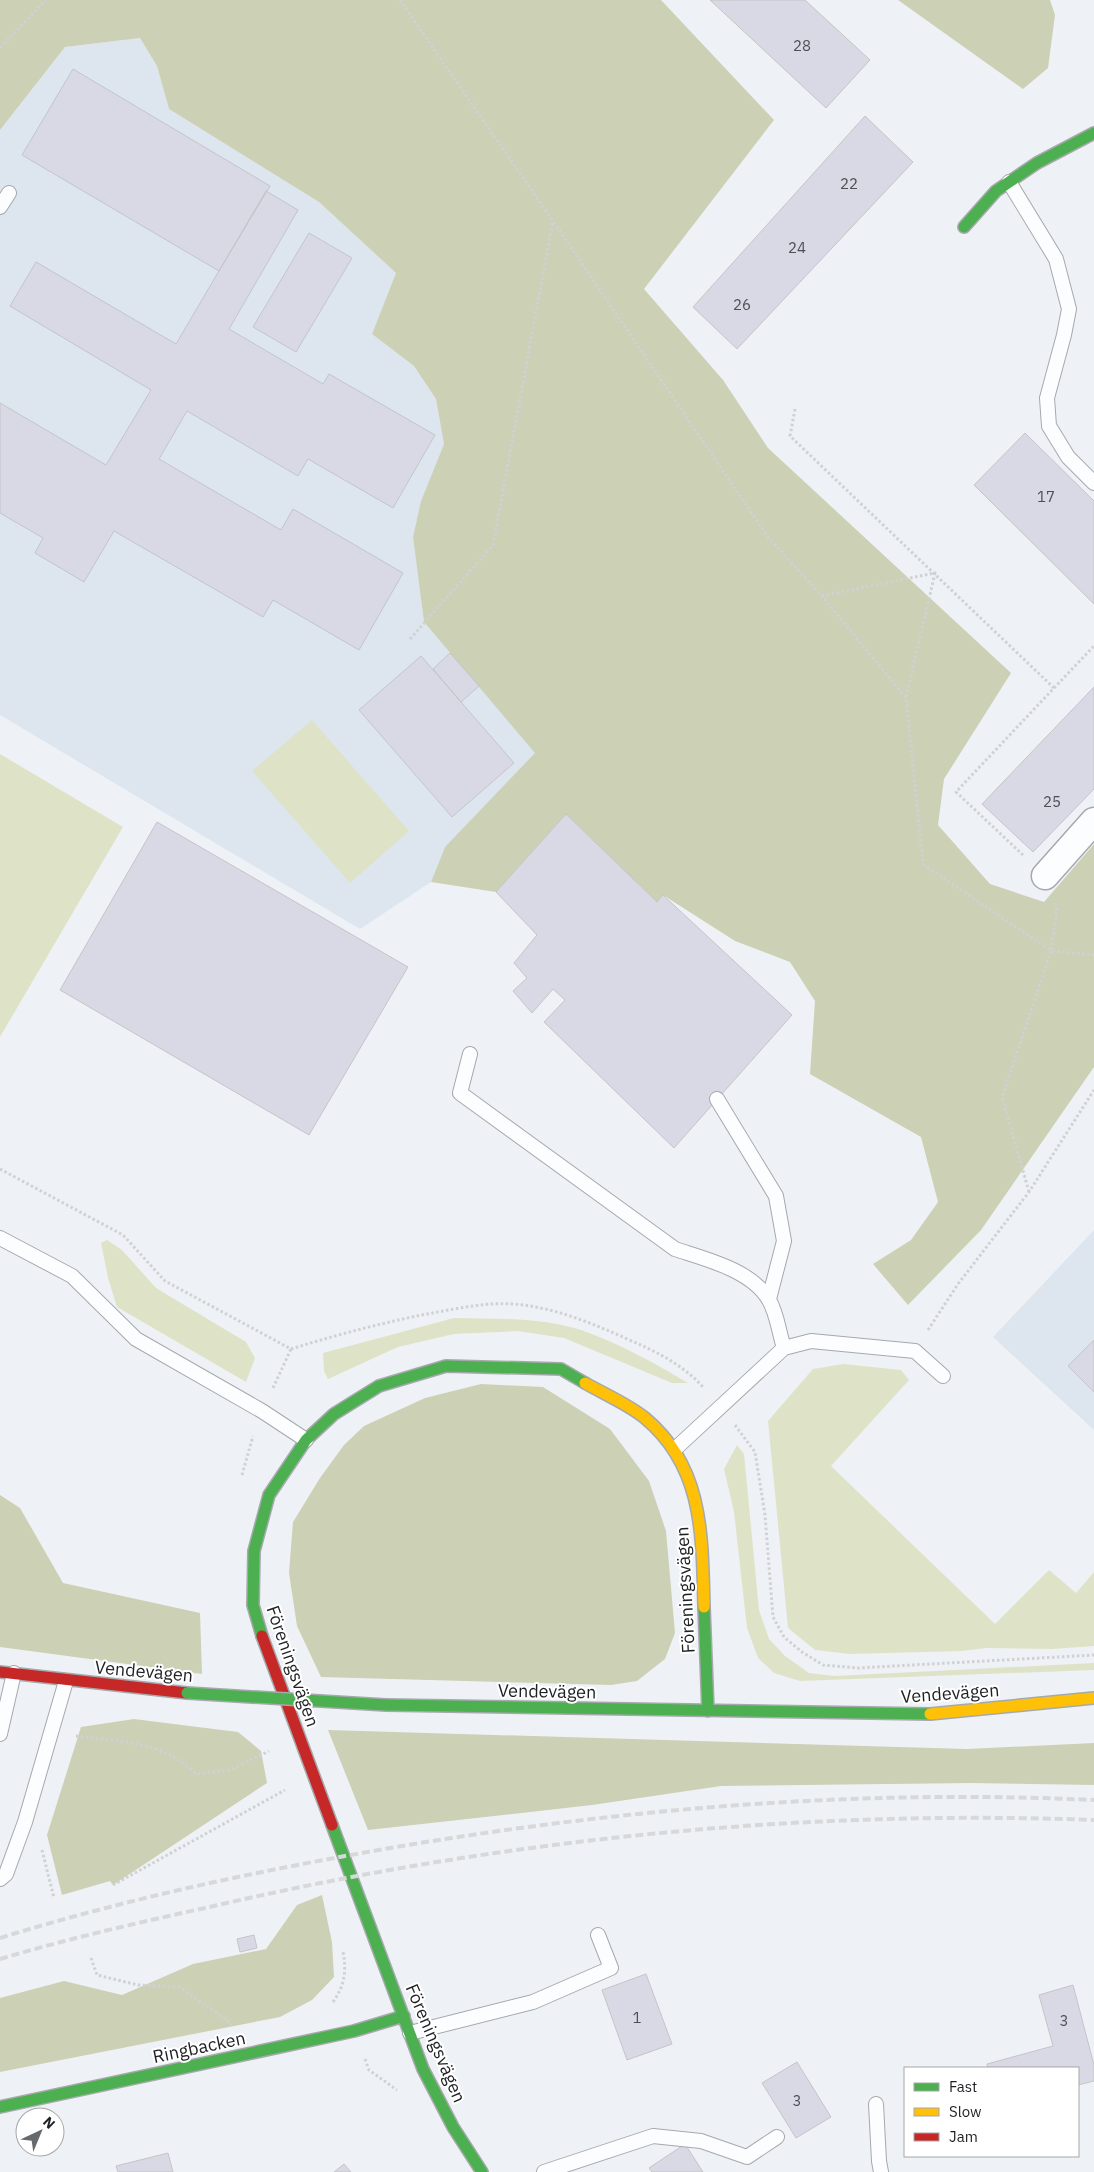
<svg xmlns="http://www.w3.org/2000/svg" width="1094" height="2172" viewBox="0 0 1094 2172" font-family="'IBM Plex Sans',sans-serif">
	<rect width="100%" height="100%" fill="#eef2f6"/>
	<!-- built -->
	<path fill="#dde5ee" d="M140,38L157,66L169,109L319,202L396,273L372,334L414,366L436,399L444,444L421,501L413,537L424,622L536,753L445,847L431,882L360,929L0,715V130L65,47Z
		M1094,1230V1430L993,1337Z"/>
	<!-- green -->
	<path fill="#dee3c8" d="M312,720L409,831L350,883L252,771Z
		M0,754L123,827L0,1037Z
		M107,1240L122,1250L156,1288L246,1342L255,1358L246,1382L117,1307L108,1278L101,1243Z
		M454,1318C495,1319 541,1317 581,1330C619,1343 654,1363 688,1383H672L564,1338L518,1331L454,1334L398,1347L328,1379L324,1371L323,1353Z
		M843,1364L901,1370L909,1380L831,1466L995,1624L1049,1570L1076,1593L1094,1572V1646L1053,1649L987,1648L962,1651L850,1654L815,1650L788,1628L768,1421L813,1369Z
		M737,1445L744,1454L759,1610L769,1639L785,1656L809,1673L835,1676L1094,1663V1670L800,1681L774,1673L758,1658L747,1628L734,1512L724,1469Z"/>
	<!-- forest -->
	<path fill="#ccd0b5" d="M0,0H661L774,120L644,289L723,380L768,448L1011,673L944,779L938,825L990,884L1044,902L1094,844V1067L981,1230L908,1305L873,1264L911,1240L938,1202L921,1137L810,1074L815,1001L790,962L735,941L663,895L657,902L566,814L496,892L431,882L445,847L535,753L424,622L413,537L421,501L444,444L436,399L414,366L372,334L396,273L319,202L169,109L157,66L140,38L65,47L0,130Z
		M898,0H1050L1055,15L1048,68L1023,89Z
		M481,1384L543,1387L610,1429L649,1481L666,1531L675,1633L665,1659L637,1681L611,1685L321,1677L297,1626L289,1573L293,1522L320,1478L344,1445L364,1426L425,1398Z
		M0,1495L20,1508L63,1583L200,1613L202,1674L0,1647Z
		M134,1719L238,1732L261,1751L267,1783L113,1885L110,1881L62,1895L47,1835L81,1727Z
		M328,1730L967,1749L1094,1743V1785L971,1783L721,1786L592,1805L368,1830Z
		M322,1895L332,1942L334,1977L312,2000L280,2017L0,2072V1998L64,1981L122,1995L193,1964L266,1949L297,1905Z"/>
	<!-- building -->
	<path fill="#d8d9e4" stroke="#c3c5c8" d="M710,0H805L870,60L826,108Z
		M73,69L270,186L219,271L22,155Z
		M865,116L913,162L737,349L693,307Z
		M266,191L298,210L229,329L323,384L329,374L435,435L393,508L308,459L298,476L187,411L159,459L281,530L293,509L403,573L359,650L273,600L263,617L114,531L84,582L35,553L43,538L0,513V403L106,465L151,390L10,306L36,262L176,344Z
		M309,233L352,258L296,352L253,327Z
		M1025,433L1094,501V604L974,485Z
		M450,653L479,686L461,702L433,669Z
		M421,656L514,763L452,817L359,710Z
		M1094,687V789L1033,852L982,804Z
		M566,814L657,902L663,895L792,1015L674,1148L544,1022L565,1000L553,989L532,1013L513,991L527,978L514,963L537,935L496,892Z
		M157,822L408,967L309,1135L60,990Z
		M1094,1340V1392L1068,1366Z
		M254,1935L257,1948L240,1952L237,1939Z
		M646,1974L672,2044L627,2060L602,1990Z
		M1073,1985L1094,2065V2081L1078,2085V2068H988L987,2064L1053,2046L1039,1995Z
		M797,2062L831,2117L796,2138L762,2083Z
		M685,2144L703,2172H652L649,2168Z
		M168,2153L173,2172H118L116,2166Z
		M344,2164L351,2172H334Z"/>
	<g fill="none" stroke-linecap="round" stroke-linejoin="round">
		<defs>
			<path id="lane" d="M1009,182L1056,259L1069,309L1064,335L1047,398L1049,426L1068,457L1094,483
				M0,207L9,193
				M470,1054L460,1093L675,1249C705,1259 752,1270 769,1300C777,1313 779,1333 784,1348
				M717,1099L776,1196L784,1241L769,1299
				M0,1238L72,1276L136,1339L262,1411L306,1440
				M675,1449L784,1348L811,1341L915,1351L943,1376
				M0,1734L14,1673
				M0,1879L6,1874L25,1822L66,1681
				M410,2033L533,2002L611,1968L598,1935
				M876,2104L879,2161L881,2172
				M544,2172L653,2136L701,2141L747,2157L777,2137"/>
			<path id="street" d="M1045,876L1094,821"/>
			<path id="fast" d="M964,227L996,191L1037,163L1094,133
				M704,1607L708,1711
				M262,1636L253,1605L254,1551L269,1495L306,1440L334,1414L379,1386L446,1366L561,1369L585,1383
				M386,1705L930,1714
				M332,1825L423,2069L453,2127L482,2172
				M0,2107L354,2031L404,2016"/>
			<path id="slow" d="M585,1383C604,1394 628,1404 645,1418C704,1467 702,1536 704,1607
				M930,1714L1094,1698"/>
			<path id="jam" d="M262,1636L332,1825
				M0,1672L187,1693"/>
		</defs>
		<!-- lane casing -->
		<use href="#lane" stroke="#a6a9ac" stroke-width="16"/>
		<!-- street casing -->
		<use href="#street" stroke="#a6a9ac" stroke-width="29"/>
		<!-- fast casing -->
		<use href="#fast" stroke="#a6a9ac" stroke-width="14"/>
		<!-- slow casing -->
		<use href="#slow" stroke="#a6a9ac" stroke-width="14"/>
		<!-- jam casing -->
		<use href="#jam" stroke="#a6a9ac" stroke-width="14"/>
		<!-- path -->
		<path stroke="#d0d1d3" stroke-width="3" stroke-dasharray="2.5 2.5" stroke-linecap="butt" d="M400,0L553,221L768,537L822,596L906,698L923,864L1051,951L1002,1097L1029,1192
			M0,48L46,0
			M795,409L790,436L1054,688L956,792L1023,855
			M822,596L935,573L906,698
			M410,639L493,545L553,221
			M1054,688L1094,646
			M1055,903L1057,909L1051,951L1094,955
			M0,1169L123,1235L165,1281L291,1349C336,1335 381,1323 427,1314C455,1309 485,1302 513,1304C553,1307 589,1322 625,1338C655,1351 681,1363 704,1388
			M928,1330L958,1284L1029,1192L1094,1090
			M273,1388L291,1349
			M735,1425L755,1452L765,1515L773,1617L784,1637L802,1652L823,1665L858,1668L1094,1655
			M242,1475L253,1436
			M76,1736C108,1740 146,1741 175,1758C183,1762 190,1769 197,1774L230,1770L269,1751
			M42,1850L54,1898
			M113,1885L285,1790
			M91,1958L97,1975L138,1985L179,1987L228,2021L231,2025
			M333,2002C344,1987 347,1971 343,1952
			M365,2059L369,2070L397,2090"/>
		<!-- lane -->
		<use href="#lane" stroke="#fcfdfe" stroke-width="14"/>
		<!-- street -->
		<use href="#street" stroke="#fcfdfe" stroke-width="26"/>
		<!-- fast -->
		<use href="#fast" stroke="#4caf50" stroke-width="11"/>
		<!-- slow -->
		<use href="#slow" stroke="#ffc107" stroke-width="11"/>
		<!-- jam -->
		<use href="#jam" stroke="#c62828" stroke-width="11"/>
		<!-- rail -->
		<path stroke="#d6d8d9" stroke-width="4" stroke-dasharray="8 4" stroke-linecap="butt" d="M0,1938C129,1898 262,1870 396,1847C626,1808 861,1789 1094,1800
			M0,1959C67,1939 136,1923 205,1908C496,1840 795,1809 1094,1820"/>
		<defs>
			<path id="fast-bridge" d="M187,1693L386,1705"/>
		</defs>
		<!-- fast-bridge casing -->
		<use href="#fast-bridge" stroke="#a6a9ac" stroke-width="14" stroke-linecap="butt"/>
		<!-- fast-bridge -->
		<use href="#fast-bridge" stroke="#4caf50" stroke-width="11"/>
	</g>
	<g text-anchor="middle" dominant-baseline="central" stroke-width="4" stroke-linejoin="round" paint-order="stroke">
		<!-- number labels -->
		<g font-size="15" fill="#4e4f54">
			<text x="802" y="45">28</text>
			<text x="849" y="183">22</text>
			<text x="797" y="247">24</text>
			<text x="742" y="304">26</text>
			<text x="1046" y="496">17</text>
			<text x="1052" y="801">25</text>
			<text x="637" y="2017">1</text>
			<text x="1064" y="2020">3</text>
			<text x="797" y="2100">3</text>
		</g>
		<!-- street labels -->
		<g font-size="18" fill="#1e2023" stroke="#fff">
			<text transform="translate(685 1590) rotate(-93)">Föreningsvägen</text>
			<text transform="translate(293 1666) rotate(71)">Föreningsvägen</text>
			<text transform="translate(144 1671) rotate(5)">Vendevägen</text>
			<text transform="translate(547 1691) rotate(1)">Vendevägen</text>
			<text transform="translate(950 1693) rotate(-4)">Vendevägen</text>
			<text transform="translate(436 2043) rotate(67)">Föreningsvägen</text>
			<text transform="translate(199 2047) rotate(-12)">Ringbacken</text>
		</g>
	</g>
	<!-- legend -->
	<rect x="904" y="2067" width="175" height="90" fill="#ffffff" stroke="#a5a6a7"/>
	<rect x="914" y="2083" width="25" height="8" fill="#4caf50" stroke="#a5a6a7"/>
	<text x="949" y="2092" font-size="15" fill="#1e2023">Fast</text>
	<rect x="914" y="2108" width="25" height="8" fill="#ffc107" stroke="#a5a6a7"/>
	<text x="949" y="2117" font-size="15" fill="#1e2023">Slow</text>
	<rect x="914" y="2133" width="25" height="8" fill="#c62828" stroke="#a5a6a7"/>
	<text x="949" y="2142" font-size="15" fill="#1e2023">Jam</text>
	<!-- north arrow -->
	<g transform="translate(40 2132) rotate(44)"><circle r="24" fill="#ffffff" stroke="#a5a6a7"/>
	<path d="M0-4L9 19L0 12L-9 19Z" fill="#676a6d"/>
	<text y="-8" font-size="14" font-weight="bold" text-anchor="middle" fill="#1e2023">N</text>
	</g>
</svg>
